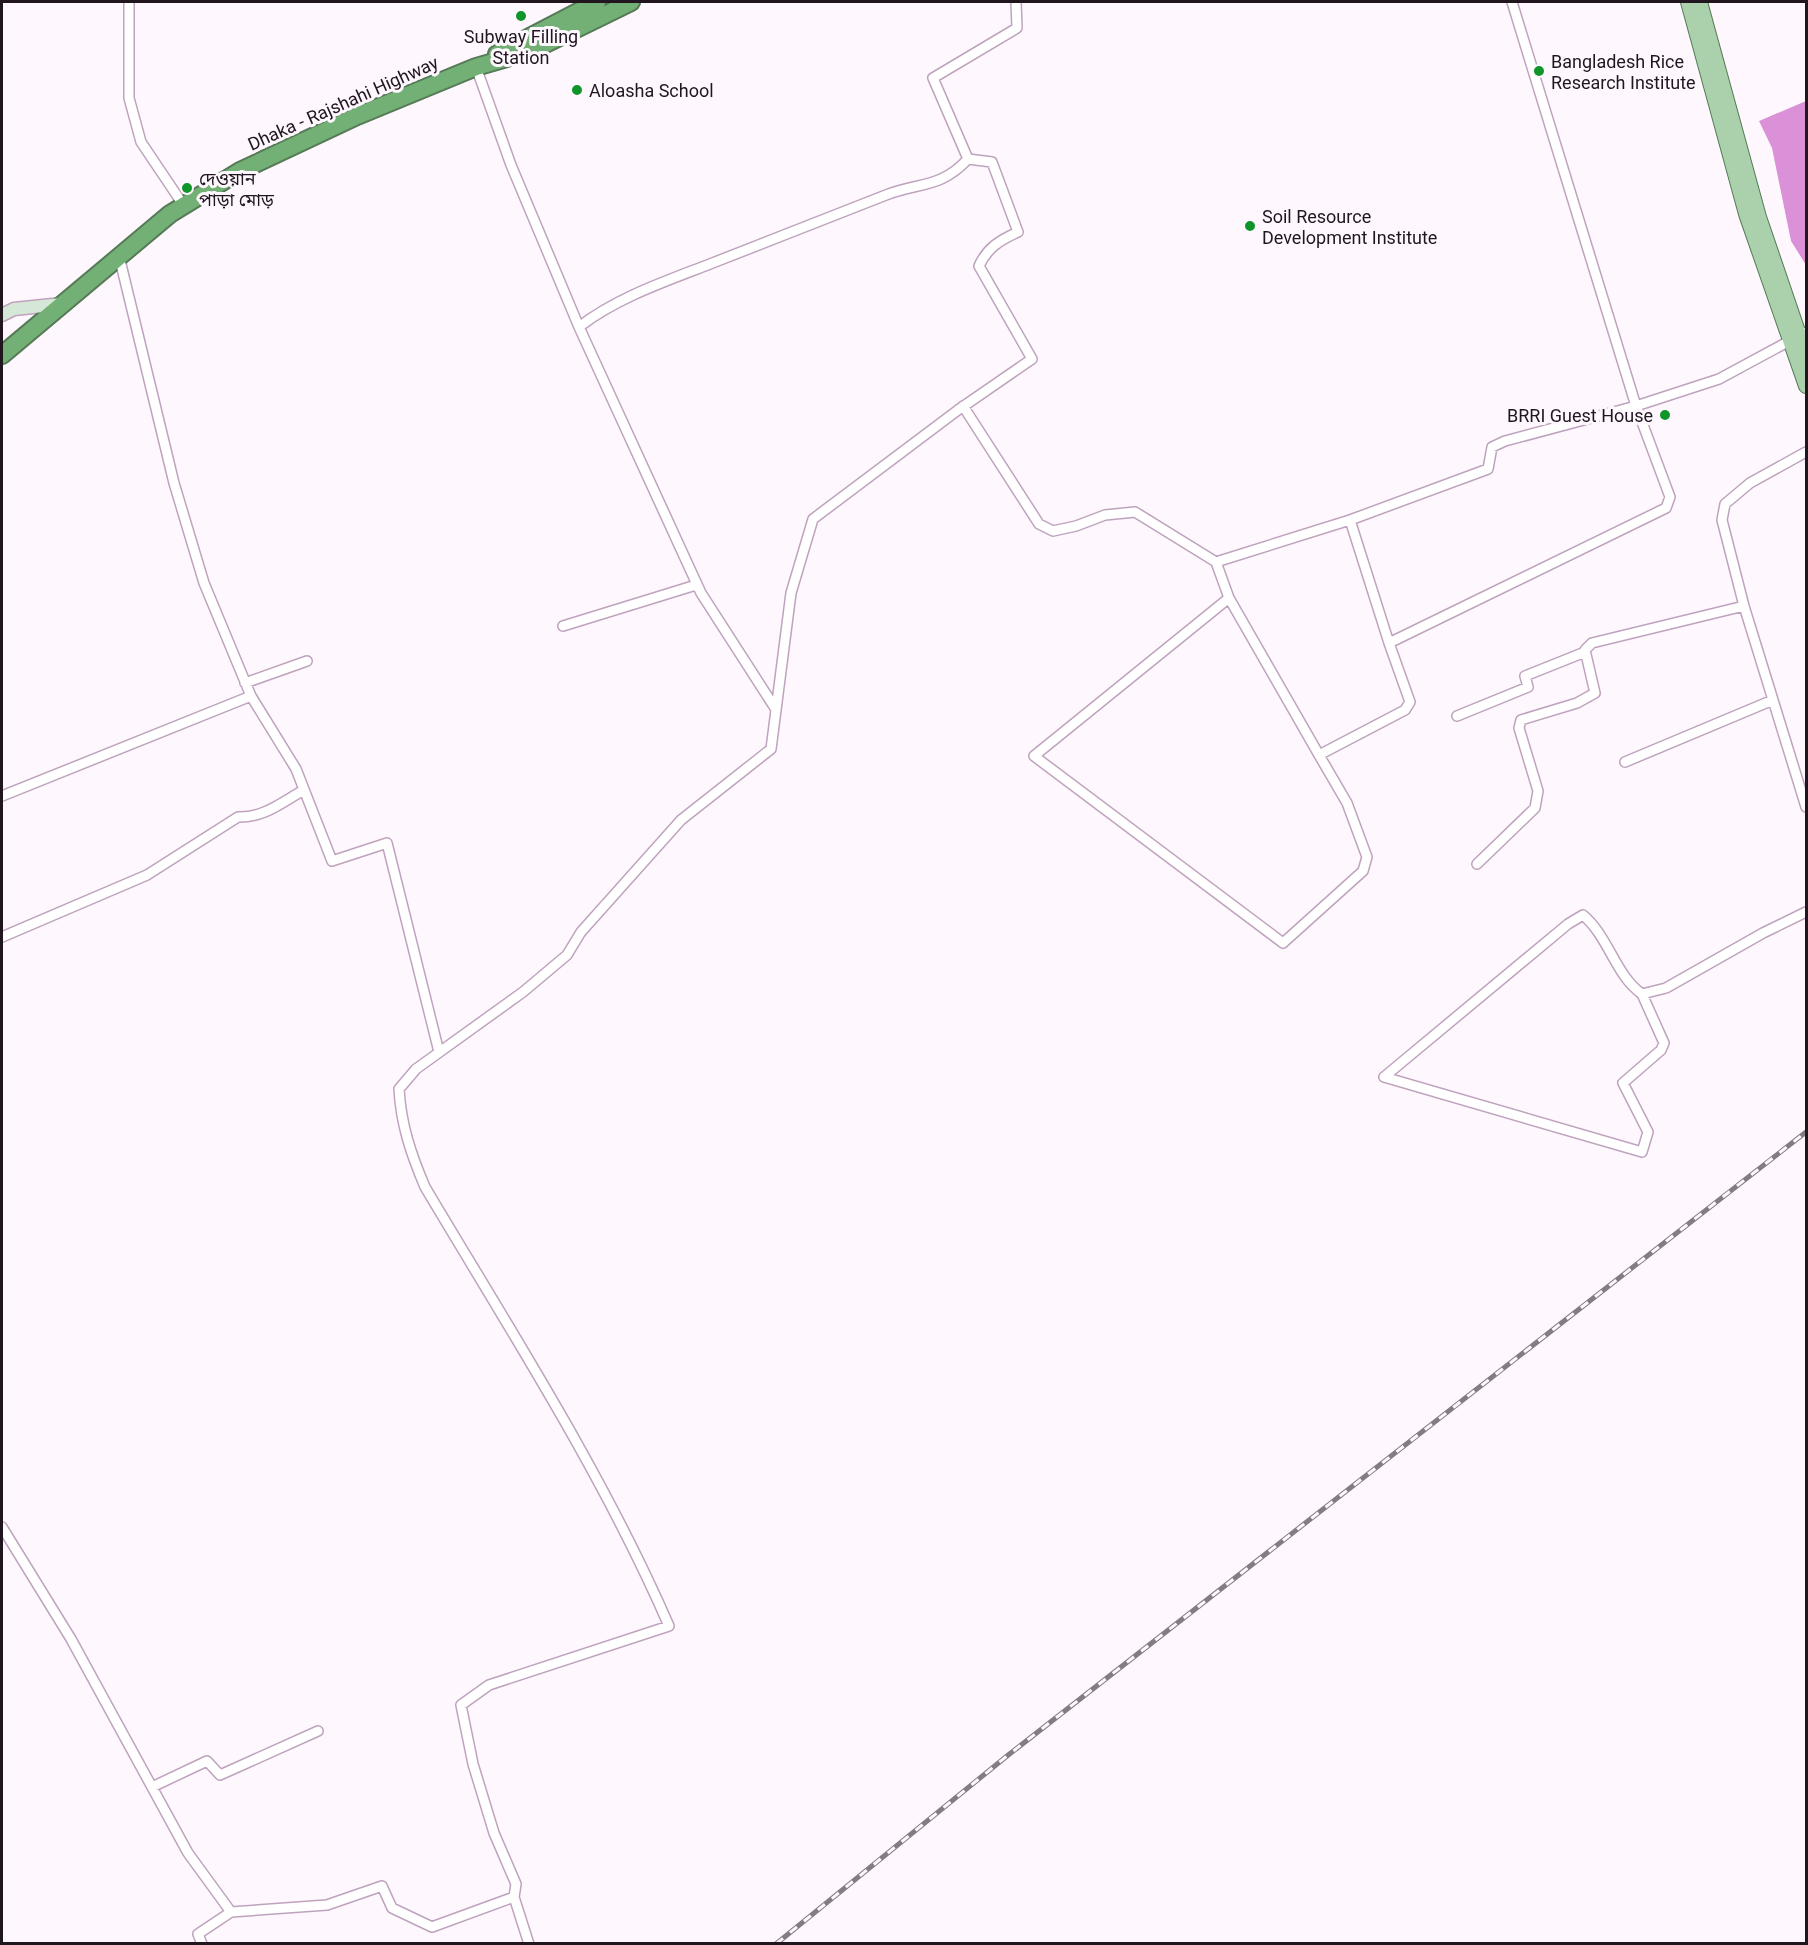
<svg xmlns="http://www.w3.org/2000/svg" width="1808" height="1945" viewBox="0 0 1808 1945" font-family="Roboto,'Noto Sans Bengali',sans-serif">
	<rect width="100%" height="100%" fill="#fef8fe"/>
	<!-- water -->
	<path fill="#da91d7" d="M1806,101V265L1791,241L1772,148L1759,121Z"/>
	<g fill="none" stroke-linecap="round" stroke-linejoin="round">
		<defs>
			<path id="street" d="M129,2V98L141,142L184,206
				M476,67L511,165L579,327
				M963,406L1039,524L1053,531L1076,526L1105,515L1135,512L1216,562L1229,598L1034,756L1283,943L1363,871L1367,857L1347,803L1319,755L1405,710L1410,702L1389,643L1666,508L1670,497L1636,406L1512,2
				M1806,452L1750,483L1725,504L1722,520L1744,606L1806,807
				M1350,520L1389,643
				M1216,562L1350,520L1488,469L1492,447L1505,441L1636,406L1719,379L1806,332
				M1229,598L1319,755
				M563,626L696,585
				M245,683L307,661
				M251,696L296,769L332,861L387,843L439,1052
				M775,708L701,593L579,327C616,298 666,281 710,264C769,241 827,218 886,195C919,182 940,189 968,159L933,78L1017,28L1016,2
				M1457,716L1528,687L1525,676L1585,652
				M1625,762L1773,700
				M2,796L251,696L204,583L174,483L119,256
				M1477,864L1535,808L1538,791L1519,728L1521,720L1577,703L1595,693L1585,650L1592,643L1744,606
				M2,937L147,875L238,817C264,818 282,802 304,790
				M1384,1077L1568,924L1583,915C1609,937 1615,975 1642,994L1666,988L1763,933L1806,912
				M1384,1077L1642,1152L1648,1132L1623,1083L1661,1050L1664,1043L1642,994
				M2,1527L71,1639L188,1853L231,1912L327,1905L382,1886L392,1908L432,1927L514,1897
				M152,1787L207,1761L220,1775L318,1731
				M202,1944L198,1934L231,1912
				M529,1944L514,1897L516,1884L494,1833L473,1764L461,1705L489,1685L669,1626C602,1472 510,1330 425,1187C411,1154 401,1125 399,1089L416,1069L523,992L567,955L581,932L681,820L771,749L791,593L813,519L958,410L1032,359L979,266C987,248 1000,240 1018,232L992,162L968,159"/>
			<path id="secondary" d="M2,315L14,309L62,304"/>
			<path id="primary" d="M1688,2L1746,214L1806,386
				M1700,2L1759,217L1806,355"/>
			<path id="highway" d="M497,54L597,2
				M2,355L170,214L240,171L357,116L476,67L531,51L631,2"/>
		</defs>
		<!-- street casing -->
		<use href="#street" stroke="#bfa3be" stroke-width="12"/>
		<!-- secondary casing -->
		<use href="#secondary" stroke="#bfa3be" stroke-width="15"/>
		<!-- primary casing -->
		<use href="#primary" stroke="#567a57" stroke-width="16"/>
		<!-- highway casing -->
		<use href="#highway" stroke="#567a57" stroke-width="20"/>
		<!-- street -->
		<use href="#street" stroke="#fff" stroke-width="9"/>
		<!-- secondary -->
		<use href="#secondary" stroke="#d5e7d6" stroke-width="12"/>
		<!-- primary -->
		<use href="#primary" stroke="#abd0ac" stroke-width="14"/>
		<!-- highway -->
		<use href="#highway" stroke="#73b075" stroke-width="16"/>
		<defs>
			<path id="rail" d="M776,1944L1007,1756L1806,1132"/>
		</defs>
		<!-- rail casing -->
		<use href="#rail" stroke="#847b83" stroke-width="5"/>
		<!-- rail -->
		<use href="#rail" stroke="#fef8fe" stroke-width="3" stroke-dasharray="9" stroke-linecap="butt"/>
	</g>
	<!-- markers -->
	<g fill="#0f9529" stroke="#fef8fe" stroke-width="2">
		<circle cx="521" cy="16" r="6"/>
		<circle cx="1539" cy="71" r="6"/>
		<circle cx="577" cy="90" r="6"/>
		<circle cx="187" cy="188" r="6"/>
		<circle cx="1250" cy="226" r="6"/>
		<circle cx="1665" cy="415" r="6"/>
	</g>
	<g text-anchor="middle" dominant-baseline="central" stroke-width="6" stroke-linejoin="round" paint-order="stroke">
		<!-- poi labels -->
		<g font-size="18" fill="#211620" stroke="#fef8fe" text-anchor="start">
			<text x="521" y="36" text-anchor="middle">Subway Filling<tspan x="521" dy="21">Station</tspan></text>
			<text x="1551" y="61">Bangladesh Rice<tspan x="1551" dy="21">Research Institute</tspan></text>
			<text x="589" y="90">Aloasha School</text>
			<text x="199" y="178">দেওয়ান<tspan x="199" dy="21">পাড়া মোড়</tspan></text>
			<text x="1262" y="216">Soil Resource<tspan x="1262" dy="21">Development Institute</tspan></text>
			<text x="1653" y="415" text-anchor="end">BRRI Guest House</text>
		</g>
		<!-- street labels -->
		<g font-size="18" fill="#211620" stroke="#fef8fe">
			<text transform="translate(343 103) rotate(-24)">Dhaka - Rajshahi Highway</text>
		</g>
	</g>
	<!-- border -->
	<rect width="1808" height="1945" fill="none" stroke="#211620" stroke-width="6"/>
</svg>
